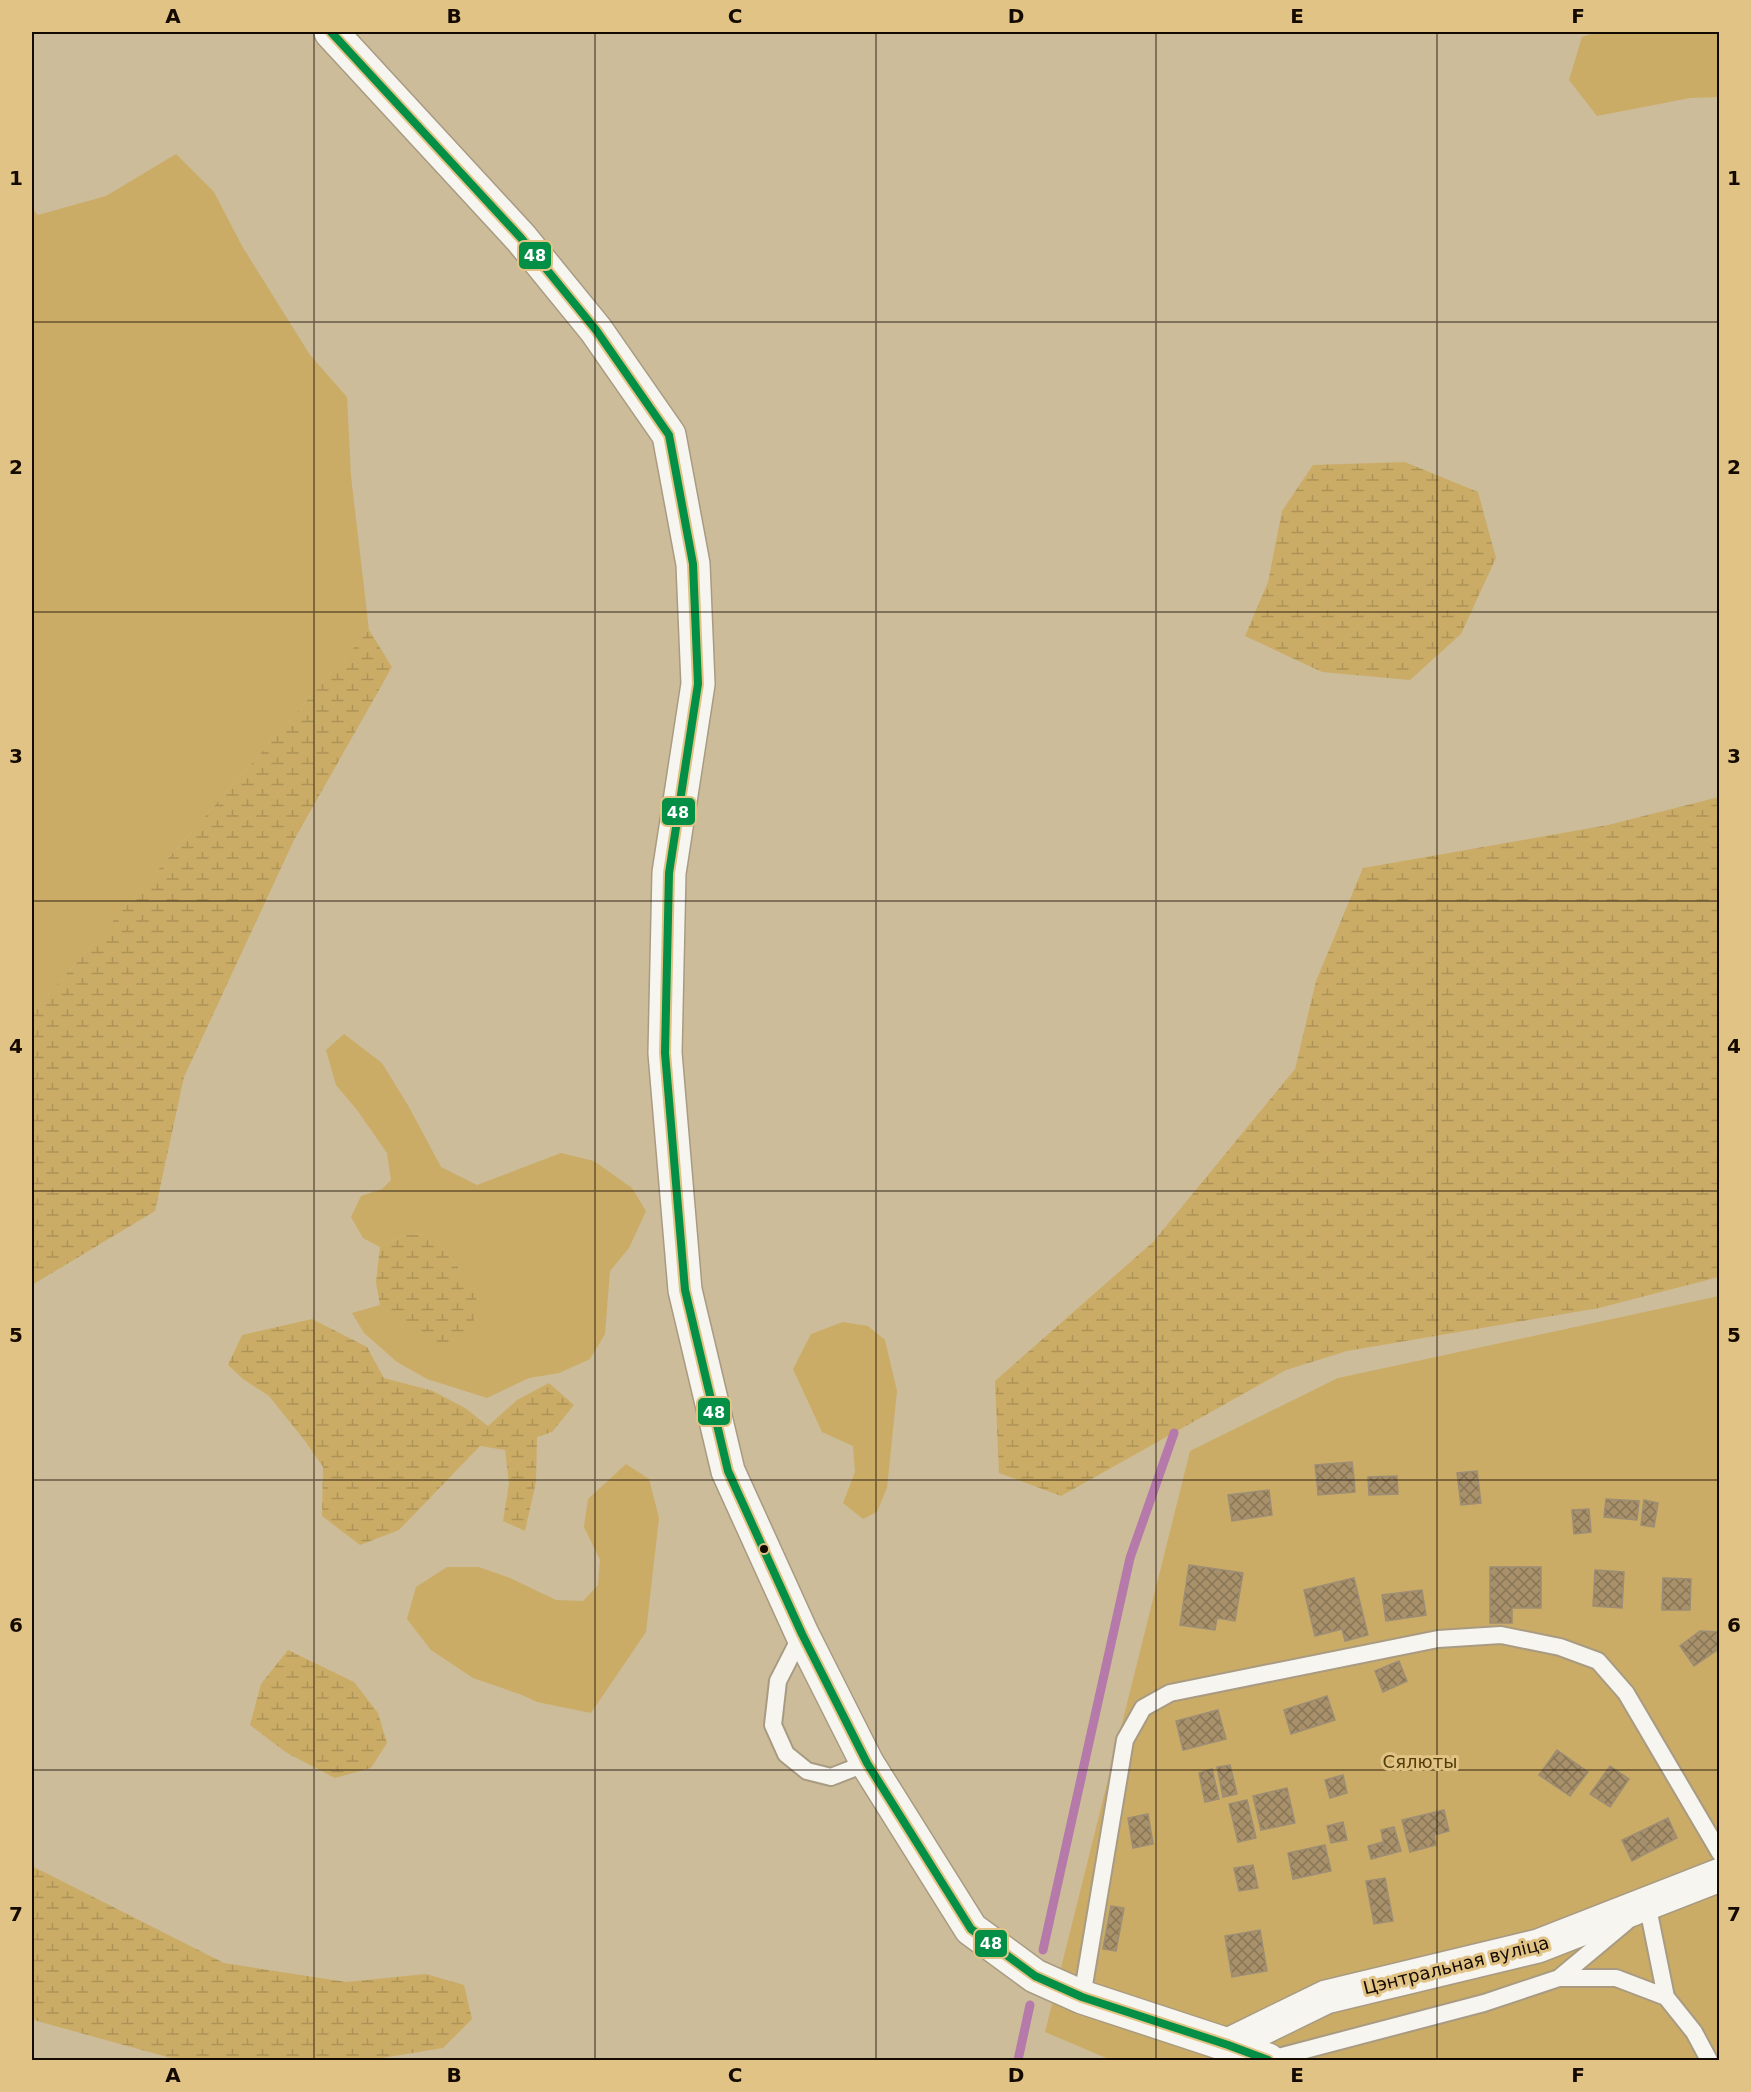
<svg xmlns="http://www.w3.org/2000/svg" width="1751" height="2092" viewBox="0 0 1751 2092" font-family="'DejaVu Sans',sans-serif">
	<defs>
		<pattern id="wetland-marsh" width="20" height="14" patternUnits="userSpaceOnUse" patternTransform="scale(1.5)"><rect width="20" height="14" fill="#cbac66"/><path d="M1 5h8M5 5V1M11 12h8M15 12V8" fill="none" stroke="#ad9357"/></pattern>
		<pattern id="building-cross-hatch" width="8" height="8" patternUnits="userSpaceOnUse" patternTransform="scale(1.5)"><rect width="8" height="8" fill="#a8916a"/><path d="M0 0l8 8M0 8l8-8" fill="none" stroke="#887555"/></pattern>
	</defs>
	<rect width="100%" height="100%" fill="#ccbc9a"/>
	<!-- green -->
	<path fill="#cbac66" d="M1596,32H1719V97L1690,98L1597,116L1569,80L1582,37Z
		M176,154L214,192L242,246L310,355L347,397L351,476L369,630L32,1013V209L38,215L106,196Z
		M344,1034L382,1063L409,1107L441,1167L477,1185L561,1153L594,1161L632,1188L646,1211L629,1248L610,1271L605,1334L590,1359L559,1373L529,1378L487,1398L427,1379L397,1362L364,1333L352,1313L380,1305L408,1331L477,1293L449,1255L429,1234L404,1235L380,1247L363,1238L351,1217L361,1196L382,1189L391,1180L387,1153L357,1110L336,1085L326,1050Z
		M1719,1296V2060H1111L1045,2032L1190,1451L1338,1378Z
		M843,1322L868,1326L885,1340L897,1391L887,1488L877,1512L863,1519L843,1503L855,1472L853,1446L822,1432L793,1369L811,1334Z
		M626,1464L649,1479L659,1518L646,1632L591,1713L537,1702L522,1695L473,1678L431,1650L407,1619L416,1587L447,1567H479L510,1578L556,1600L583,1601L598,1585L600,1560L584,1527L588,1499Z"/>
	<!-- wetland -->
	<path fill="url(#wetland-marsh)" d="M1405,462L1478,492L1496,558L1461,634L1410,680L1322,672L1245,636L1268,582L1282,511L1313,465Z
		M369,630L392,667L294,840L184,1077L155,1211L32,1285V1013Z
		M1719,797V1277L1599,1308L1347,1351L1286,1370L1061,1496L999,1473L995,1381L1153,1242L1295,1069L1316,981L1363,868L1608,825Z
		M429,1234L449,1255L477,1293L473,1328L449,1346L408,1331L380,1305L376,1282L380,1247L404,1235Z
		M312,1319L367,1347L384,1378L433,1391L465,1408L488,1426L517,1400L549,1383L574,1405L552,1432L537,1437L536,1482L525,1531L503,1521L509,1484L505,1450L480,1446L399,1530L360,1545L322,1516L323,1467L305,1441L269,1396L243,1379L228,1365L242,1335Z
		M288,1650L354,1682L378,1713L387,1743L371,1768L335,1778L287,1753L250,1725L261,1684Z
		M32,1866L224,1963L346,1982L426,1974L464,1985L472,2019L443,2048L370,2060H178L37,2021L32,2018Z"/>
	<g fill="none" stroke-linecap="round" stroke-linejoin="round">
		<!-- stream -->
		<path stroke="#b67aaa" stroke-width="9" d="M1043,1950L1130,1558L1174,1433
			M1018,2060L1030,2005"/>
	</g>
	<!-- building -->
	<path fill="url(#building-cross-hatch)" stroke="#9d8d74" stroke-width="1.5" d="M1352,1462L1354,1479L1317,1482L1315,1465Z
		M1477,1471L1481,1503L1461,1505L1457,1473Z
		M1397,1476L1398,1494L1369,1495L1368,1477Z
		M1354,1479L1355,1492L1318,1495L1317,1482Z
		M1269,1490L1272,1515L1232,1521L1228,1495Z
		M1606,1499L1639,1501L1637,1520L1604,1517Z
		M1644,1500L1658,1503L1654,1527L1641,1525Z
		M1589,1509L1591,1532L1574,1534L1572,1510Z
		M1189,1565L1243,1573L1235,1621L1217,1618L1215,1630L1180,1625Z
		M1490,1567H1541V1608H1512V1623H1490Z
		M1595,1570L1624,1572L1622,1608L1593,1606Z
		M1354,1578L1368,1635L1345,1641L1342,1629L1315,1636L1304,1590Z
		M1663,1578L1691,1579L1690,1610H1662Z
		M1422,1590L1426,1615L1386,1621L1382,1595Z
		M1700,1631L1720,1632V1648L1694,1666L1680,1646Z
		M1399,1661L1407,1681L1383,1692L1375,1671Z
		M1327,1696L1335,1720L1291,1734L1284,1710Z
		M1218,1710L1226,1739L1183,1750L1176,1721Z
		M1557,1750L1588,1772L1570,1796L1539,1775Z
		M1230,1765L1237,1794L1223,1797L1217,1767Z
		M1610,1766L1629,1779L1610,1807L1590,1794Z
		M1212,1769L1219,1799L1205,1802L1199,1773Z
		M1343,1775L1347,1793L1330,1798L1325,1780Z
		M1287,1788L1295,1823L1261,1830L1253,1796Z
		M1247,1800L1256,1838L1238,1842L1229,1804Z
		M1444,1810L1449,1831L1434,1835L1436,1845L1410,1852L1402,1820Z
		M1148,1814L1153,1844L1133,1848L1128,1818Z
		M1668,1818L1677,1838L1649,1852L1639,1832Z
		M1343,1822L1347,1840L1331,1843L1327,1826Z
		M1394,1827L1401,1851L1386,1855L1381,1830Z
		M1639,1832L1649,1852L1632,1861L1622,1840Z
		M1383,1842L1386,1855L1371,1859L1368,1846Z
		M1325,1845L1331,1871L1293,1879L1288,1853Z
		M1253,1865L1258,1888L1239,1891L1234,1868Z
		M1385,1878L1393,1921L1374,1924L1366,1881Z
		M1111,1906L1124,1908L1116,1951L1103,1949Z
		M1260,1930L1267,1971L1232,1977L1225,1936Z"/>
	<g fill="none" stroke-linecap="round" stroke-linejoin="round">
		<defs>
			<path id="lane" d="M802,1634L778,1681L773,1725L786,1754L807,1771L831,1777L867,1763
				M1647,1903L1666,1997
				M1559,1978L1626,1922
				M1082,1997L1125,1740L1143,1708L1170,1693L1438,1639L1501,1635L1560,1647L1598,1661L1626,1693L1720,1853
				M1267,2060L1484,2003L1559,1978H1616L1666,1997L1694,2032L1709,2060"/>
			<path id="street" d="M1228,2045L1326,1997L1538,1946L1720,1875
				M1228,2045L1268,2060"/>
			<path id="secondary" d="M331,32L521,238L596,330L669,435L693,564L698,684L669,873L665,1053L685,1290L728,1471L802,1634L867,1763L971,1929L1035,1976L1082,1997L1228,2045"/>
		</defs>
		<!-- lane casing -->
		<use href="#lane" stroke="#a89b82" stroke-width="20"/>
		<!-- street casing -->
		<use href="#street" stroke="#a89b82" stroke-width="36"/>
		<!-- secondary casing -->
		<use href="#secondary" stroke="#a89b82" stroke-width="36"/>
		<!-- lane -->
		<use href="#lane" stroke="#f7f5f0" stroke-width="16"/>
		<!-- street -->
		<use href="#street" stroke="#f7f5f0" stroke-width="33"/>
		<!-- secondary -->
		<use href="#secondary" stroke="#f7f5f0" stroke-width="33"/>
		<defs>
			<path id="bus-1" d="M331,32L521,238L596,330L669,435L693,564L698,684L669,873L665,1053L685,1290L728,1471L802,1634L867,1763L971,1929L1035,1976L1082,1997L1228,2045L1268,2060"/>
		</defs>
		<!-- bus-1 casing -->
		<use href="#bus-1" stroke="#e1c385" stroke-width="12"/>
		<!-- bus-1 -->
		<use href="#bus-1" stroke="#038f45" stroke-width="8"/>
	</g>
	<!-- grid -->
	<path fill="none" stroke="#140a00" stroke-width="1.5" stroke-opacity="0.55" d="M314,32V2060M595,32V2060M876,32V2060M1156,32V2060M1437,32V2060M32,322H1720M32,612H1720M32,901H1720M32,1191H1720M32,1480H1720M32,1770H1720"/>
	<!-- markers -->
	<circle fill="#140a00" stroke="#e1c385" stroke-width="2" cx="764" cy="1549" r="5"/>
	<g text-anchor="middle" dominant-baseline="central" stroke-width="6" stroke-linejoin="round" paint-order="stroke">
		<!-- park labels -->
		<g font-size="18" fill="#523d09" stroke="#e1c385">
			<text x="1420" y="1761">Сялюты</text>
		</g>
		<!-- street labels -->
		<g font-size="18" fill="#140a00" stroke="#e1c385">
			<text transform="translate(1456 1965) rotate(-14)">Цэнтральная вуліца</text>
		</g>
	</g>
	<g stroke="#e1c385" stroke-width="2">
		<rect x="518" y="241" width="34" height="29" rx="6" fill="#038f45"/>
		<rect x="661" y="797" width="35" height="29" rx="6" fill="#038f45"/>
		<rect x="697" y="1397" width="34" height="29" rx="6" fill="#038f45"/>
		<rect x="974" y="1929" width="34" height="29" rx="6" fill="#038f45"/>
	</g>
	<g font-size="16" text-anchor="middle" font-weight="bold" fill="#fff">
		<text x="535" y="261">48</text>
		<text x="678" y="818">48</text>
		<text x="714" y="1418">48</text>
		<text x="991" y="1949">48</text>
	</g>
	<!-- border -->
	<rect width="1751" height="2092" fill="none" stroke="#e1c385" stroke-width="66"/>
	<rect x="33" y="33" width="1685" height="2026" fill="none" stroke="#140a00" stroke-width="2"/>
	<g font-size="20" text-anchor="middle" font-weight="bold" fill="#140a00">
		<text x="173" y="23">A</text>
		<text x="454" y="23">B</text>
		<text x="735" y="23">C</text>
		<text x="1016" y="23">D</text>
		<text x="1297" y="23">E</text>
		<text x="1578" y="23">F</text>
		<text x="16" y="185">1</text>
		<text x="1734" y="185">1</text>
		<text x="16" y="474">2</text>
		<text x="1734" y="474">2</text>
		<text x="16" y="763">3</text>
		<text x="1734" y="763">3</text>
		<text x="16" y="1053">4</text>
		<text x="1734" y="1053">4</text>
		<text x="16" y="1342">5</text>
		<text x="1734" y="1342">5</text>
		<text x="16" y="1632">6</text>
		<text x="1734" y="1632">6</text>
		<text x="16" y="1921">7</text>
		<text x="1734" y="1921">7</text>
		<text x="173" y="2082">A</text>
		<text x="454" y="2082">B</text>
		<text x="735" y="2082">C</text>
		<text x="1016" y="2082">D</text>
		<text x="1297" y="2082">E</text>
		<text x="1578" y="2082">F</text>
	</g>
</svg>
